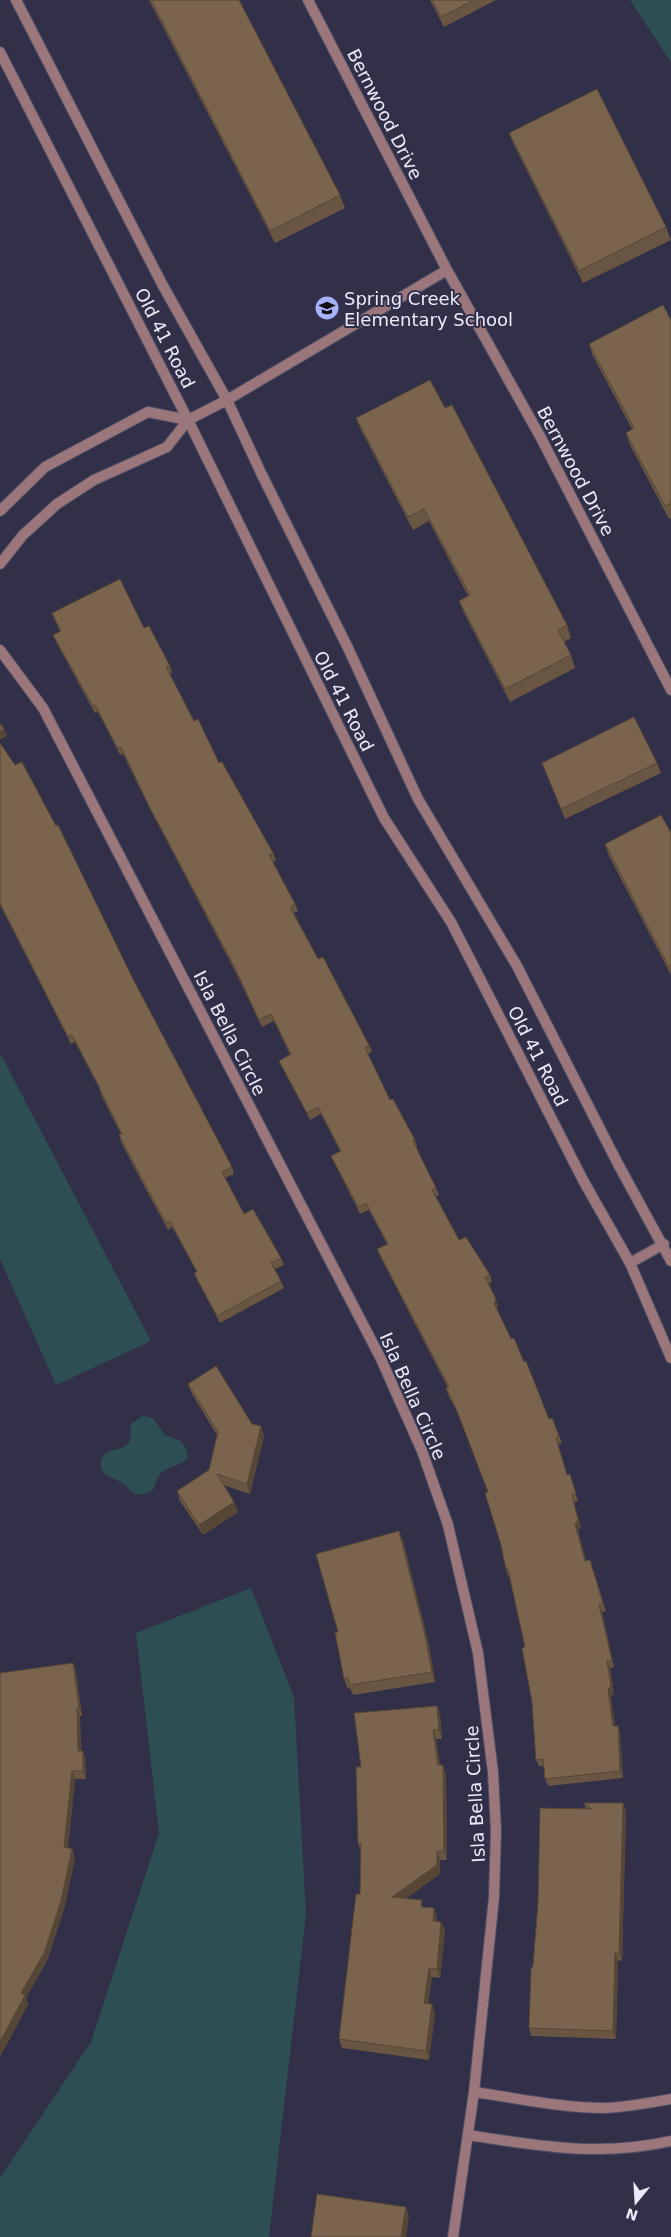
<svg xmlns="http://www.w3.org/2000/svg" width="671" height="2237" viewBox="0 0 671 2237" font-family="'DejaVu Sans',sans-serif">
	<rect width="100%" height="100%" fill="#323049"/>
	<!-- water -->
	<path fill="#2d4e53" d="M630,0H671V62Z
		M0,1053L151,1341L56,1385L0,1259Z
		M142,1416L153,1418L165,1435L181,1441C201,1466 169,1464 161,1473C156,1478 156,1485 152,1491C143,1495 134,1497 128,1488C121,1478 97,1478 101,1461C105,1445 125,1454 130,1440C132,1435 130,1429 131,1424Z
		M251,1588L294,1697L306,1914L269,2237H0V2178L91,2042L159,1833L136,1633Z"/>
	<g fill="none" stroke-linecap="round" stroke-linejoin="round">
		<defs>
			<path id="minor" d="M308,0L447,270L541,438L671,690
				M227,400L447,270
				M0,511L45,467L148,412L188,420L167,447L94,480L57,504L23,535L0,564
				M0,650L43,708L381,1359L422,1451L448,1525L478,1653L493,1772L496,1831L494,1897L474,2092L453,2237
				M474,2092C517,2098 562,2108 605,2108C628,2107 649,2103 671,2099
				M468,2135C539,2146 599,2157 671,2141"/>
			<path id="tertiary" d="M16,0L162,284L227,400L262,475L348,648L418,799L517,966L618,1164L671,1261
				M0,52L188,420L384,818L451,922L584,1182L630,1263L671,1358
				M188,420L227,400
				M630,1263L664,1244"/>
		</defs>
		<!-- minor casing -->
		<use href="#minor" stroke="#4f4e65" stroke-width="12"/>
		<!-- tertiary casing -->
		<use href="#tertiary" stroke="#4f4e65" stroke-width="12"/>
		<!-- minor -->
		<use href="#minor" stroke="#9b777c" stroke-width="10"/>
		<!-- tertiary -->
		<use href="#tertiary" stroke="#9b777c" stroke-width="10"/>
	</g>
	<!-- wall -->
	<path fill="#695642" d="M149,0H239L340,195L345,208L275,243Z
		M430,0H496L444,27Z
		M509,133L666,227L671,240L583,283L514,145Z
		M671,320V518L669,519L630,445L626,433L632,429L593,356L589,344Z
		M445,408L567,625L571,638L564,642L571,655L575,668L510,702L464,613L459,601L468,596L429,521L413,530L361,430L356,418Z
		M52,613L144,628L170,666L172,672L170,674L194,721L273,853L276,860L273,862L295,904L298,911L294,913L318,959L369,1045L372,1052L368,1054L390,1100L415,1140L417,1147L416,1148L436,1188L439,1195L436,1196L459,1240L490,1275L492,1282L488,1284L498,1306L497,1309L549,1419L552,1418L562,1443L558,1444L567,1475L572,1481L578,1501L574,1502L581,1527L578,1531L586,1561L590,1560L606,1611L602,1612L614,1667L610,1668L614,1693L611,1696L615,1726H618L620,1733L623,1778L548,1786L545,1779L544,1766H539L536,1760L532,1702L525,1647L509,1576H508L506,1569L501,1545L488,1492L460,1417L448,1395L446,1388H448L380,1256L377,1249L387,1244L369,1210L360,1214L331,1156L340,1151L321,1114L310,1120L282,1067L279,1061L290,1055L274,1021L262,1027L236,973L151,811L123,754L120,755L98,712L95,713L56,642L53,635L60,632Z
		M0,743L133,979L232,1167L234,1174L225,1178L244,1214L281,1258L284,1265L275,1269L281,1281L284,1288L220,1323L197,1280L194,1273L197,1272L172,1227L168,1230L142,1182L121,1142L119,1135L121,1134L101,1095L99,1088L75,1042L71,1044L0,905Z
		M542,763H657L661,773L565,819Z
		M671,833V975L609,856L605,844Z
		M188,1384L252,1424L261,1426L264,1436L250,1494L223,1485L238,1512L203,1535L180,1501L177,1491L209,1470L217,1435L192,1394Z
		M399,1531L403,1541L429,1645L435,1682L353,1695L350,1688L348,1689L344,1679L338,1632Z
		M73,1663L76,1672L82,1716H80L81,1751H83L86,1760V1779H75L68,1848L72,1849L75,1858L64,1909L47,1961L26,1997L28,2004L7,2044L0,2056V1673Z
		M437,1706L440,1715L442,1739H436L440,1765L446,1774L447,1860H440V1874L405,1899L424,1907L437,1917V1921L441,1922L445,1931L440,1978L432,1977L428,2003L435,2013L429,2060L342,2048L339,2039L360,1894L361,1852L358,1843L361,1767Z
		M584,1803H623L626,1811L622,1961L618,1960L616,2039L531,2036L529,2028L533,1966L586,1809Z"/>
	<!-- shaded-wall -->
	<path fill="#554636" d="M4,729L7,736L0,740V732Z
		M496,1299L498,1306L496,1310L494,1303Z
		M261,1426L264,1436L250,1494L247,1484Z
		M572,1495L581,1527L578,1531L587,1568L575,1524Z
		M234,1502L238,1512L203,1535L199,1525Z
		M399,1531L403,1541L429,1645L435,1682L432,1672Z
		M599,1605L602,1612L614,1667L612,1660Z
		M607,1661L610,1668L614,1693L611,1696L616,1733L613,1726L608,1689Z
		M73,1663L76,1672L82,1716L79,1707Z
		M437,1706L440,1715L442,1739L439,1730Z
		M77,1708L80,1716L81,1760L78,1751Z
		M618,1726L620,1733L623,1778L620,1771Z
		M433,1730L436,1739L441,1774L438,1765Z
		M83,1751L86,1760V1779L83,1771Z
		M443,1765L446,1774L447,1860L444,1851Z
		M72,1771L75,1779L67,1856L64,1847Z
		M623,1803L626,1811L622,1961L619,1953Z
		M72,1849L75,1858L64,1909L47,1961L26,1997L28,2004L7,2044L0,2056V2042L21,1993Z
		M437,1851L440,1860V1874L395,1906L392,1897Z
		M434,1908L437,1917L436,1929L433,1921Z
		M441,1922L445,1931L440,1978L437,1969Z
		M615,1953L618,1960L616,2039L613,2031Z
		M429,1968L432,1977L427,2012L424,2003Z
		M432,2004L435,2013L429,2060L426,2051Z
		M406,2207L409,2216L406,2237H401Z"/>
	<!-- building -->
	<path fill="#7a644d" stroke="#554636" d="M151,0H239L340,195L270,231Z
		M432,0H474L441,17Z
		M597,89L666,227L579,271L509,133Z
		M663,305L671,320V503L665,506L626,433L634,428L589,344Z
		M430,380L445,408L452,405L567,625L558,630L571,655L505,689L459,601L470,595L424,509L408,517L356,418Z
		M120,579L144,628L149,626L170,666L166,667L194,721L198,719L219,763L222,762L273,853L269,855L295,904L290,907L318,959L323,957L369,1045L365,1048L390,1100L393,1099L415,1140L413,1141L436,1188L432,1190L459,1240L466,1237L490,1275L485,1277L496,1299L494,1303L511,1339L514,1338L524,1362L526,1361L549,1419L552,1418L559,1436L556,1438L567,1475L570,1474L576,1494L572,1495L578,1520L575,1524L585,1561L590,1560L603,1604L599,1605L612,1660L607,1661L611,1686L608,1689L613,1726H618L620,1771L545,1779L543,1759L536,1760L532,1702L522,1648L525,1647L508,1569H506L501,1545L485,1493L488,1492L457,1411L446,1388L449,1387L377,1249L388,1244L366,1203L358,1207L331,1156L341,1151L318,1107L307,1113L279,1061L291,1054L271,1014L259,1020L234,966L148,804L121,747L118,749L95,705L93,706L53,635L61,631L52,613Z
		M634,717L657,763L561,809L542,763Z
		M0,723L4,729L0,732Z
		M0,743L15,765L22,762L56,826L58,825L133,979L232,1167L222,1172L244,1214L253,1209L281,1258L271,1263L281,1281L217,1316L194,1273L197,1272L170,1221L166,1223L140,1175L119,1135L122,1134L99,1088H100L72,1035L68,1037L0,903Z
		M661,815L671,833V971L605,844Z
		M216,1366L252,1424L261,1426L247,1484L217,1474L234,1502L199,1525L177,1491L209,1470L218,1432L188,1384Z
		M399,1531L425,1635L432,1672L350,1685L348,1678L344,1679L335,1632H338L316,1554Z
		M73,1663L79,1707L77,1708L78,1751H83V1771H72L64,1847L72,1849L61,1901L44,1953L21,1993L25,1995L0,2042V1673Z
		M437,1706L439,1730H433L438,1765H443L444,1851H437V1865L392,1897L422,1900L421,1907L434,1908L433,1921L441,1922L437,1969L429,1968L424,2003L432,2004L426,2051L339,2039L356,1894H360L361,1843H358L356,1767H361L354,1713Z
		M584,1803H623L619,1953H615L613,2031L529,2028L531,1969L533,1966L538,1903L540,1808L592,1809Z
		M317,2194L406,2207L401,2237H311Z"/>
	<!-- icons -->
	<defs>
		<symbol id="school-disc" viewBox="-11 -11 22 22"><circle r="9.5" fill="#a7b1fc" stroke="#323049"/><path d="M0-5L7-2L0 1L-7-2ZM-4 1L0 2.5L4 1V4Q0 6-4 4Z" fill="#111"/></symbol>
	</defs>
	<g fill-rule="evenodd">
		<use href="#school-disc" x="313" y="294" width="28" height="28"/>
	</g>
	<g text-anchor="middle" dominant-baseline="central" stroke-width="4" stroke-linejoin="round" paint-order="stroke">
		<!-- street labels -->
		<g font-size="18" fill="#eaeafa" stroke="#323049">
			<text transform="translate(385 114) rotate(63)">Bernwood Drive</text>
			<text transform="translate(165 338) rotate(63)">Old 41 Road</text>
			<text transform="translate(576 471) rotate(62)">Bernwood Drive</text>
			<text transform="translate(344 701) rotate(63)">Old 41 Road</text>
			<text transform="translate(230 1033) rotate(63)">Isla Bella Circle</text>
			<text transform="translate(538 1056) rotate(63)">Old 41 Road</text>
			<text transform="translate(413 1396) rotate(66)">Isla Bella Circle</text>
			<text transform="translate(475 1794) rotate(-93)">Isla Bella Circle</text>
		</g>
		<!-- poi labels -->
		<g font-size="18" fill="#eaeafa" stroke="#323049" text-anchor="start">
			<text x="344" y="298">Spring Creek<tspan x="344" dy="21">Elementary School</tspan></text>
		</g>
	</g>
	<!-- north arrow -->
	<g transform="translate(636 2202) rotate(198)" stroke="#323049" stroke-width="4" paint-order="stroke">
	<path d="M0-4L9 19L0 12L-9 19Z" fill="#eaeafa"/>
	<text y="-8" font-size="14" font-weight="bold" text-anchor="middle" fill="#eaeafa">N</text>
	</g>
</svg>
